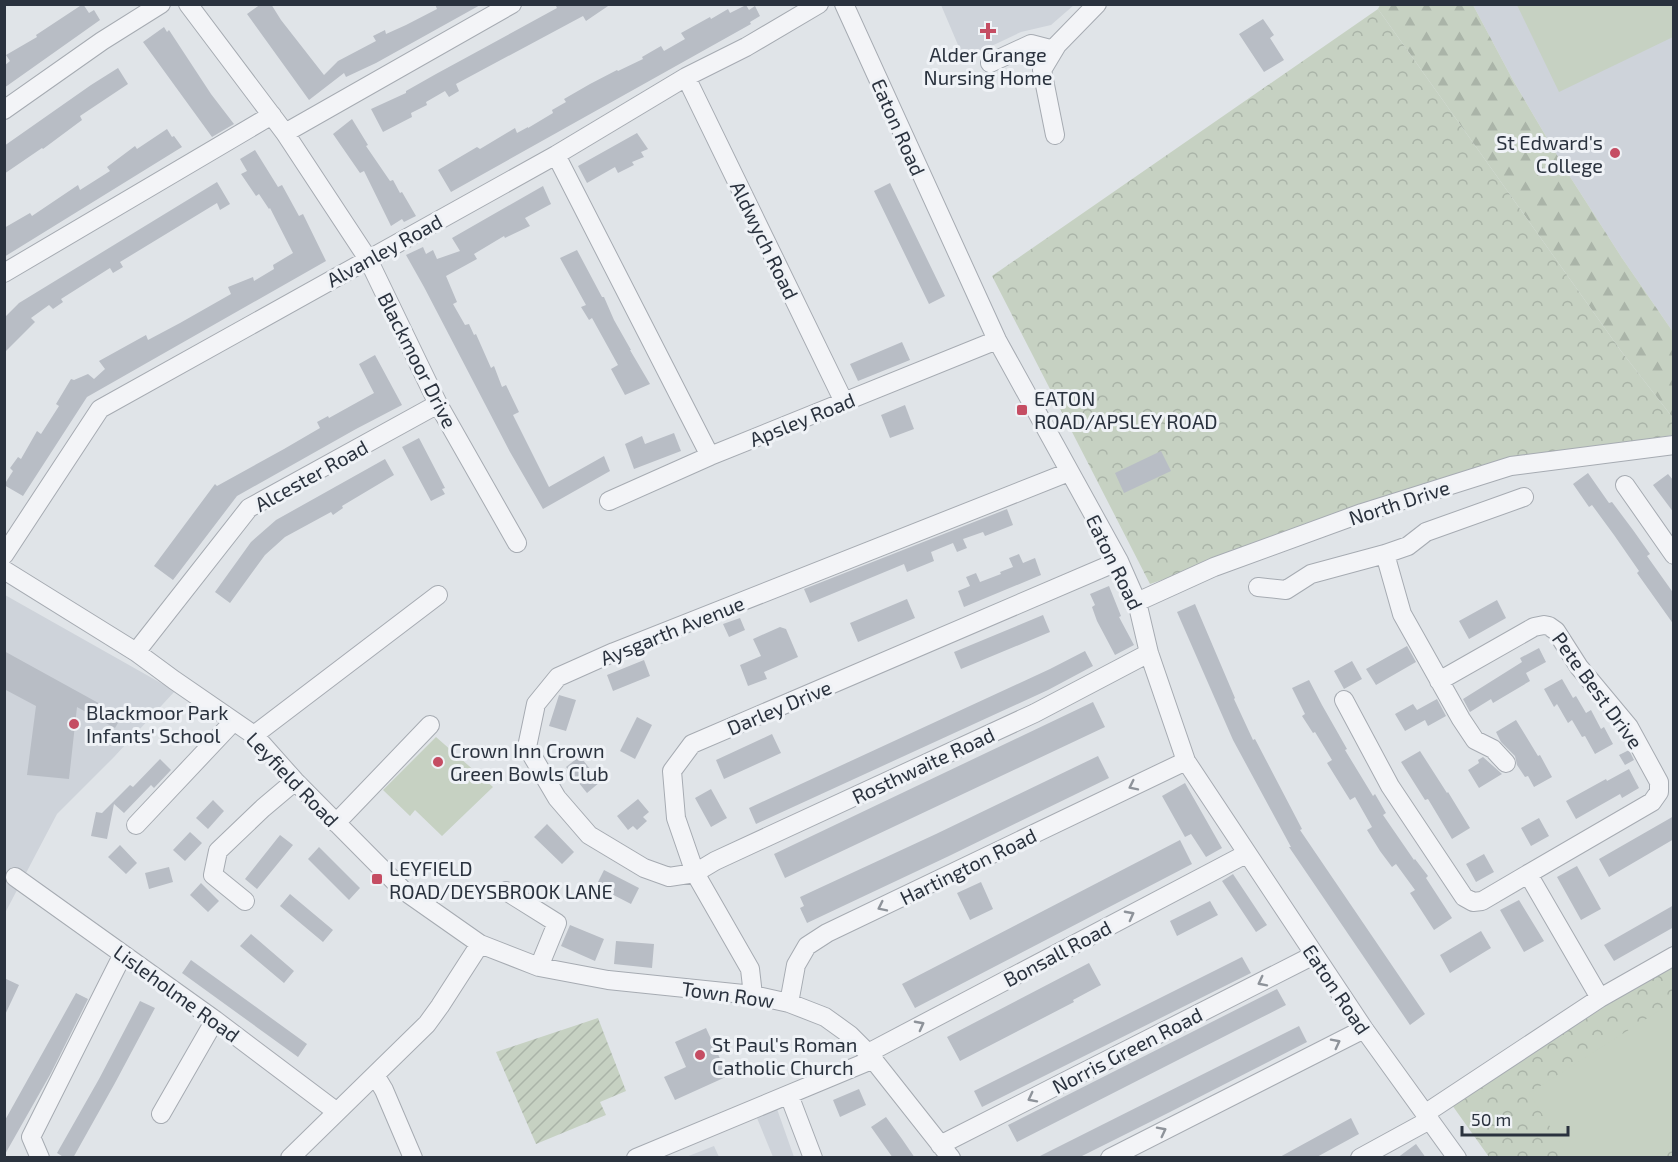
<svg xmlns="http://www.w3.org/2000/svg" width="1678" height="1162" viewBox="0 0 1678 1162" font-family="'Exo 2',sans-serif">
	<defs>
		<pattern id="forest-firs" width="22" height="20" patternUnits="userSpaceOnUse" patternTransform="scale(1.5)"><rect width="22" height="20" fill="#c6d1c2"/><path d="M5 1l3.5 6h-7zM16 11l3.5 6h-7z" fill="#aab4a8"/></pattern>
		<pattern id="park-crowns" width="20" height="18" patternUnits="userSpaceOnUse" patternTransform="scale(1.5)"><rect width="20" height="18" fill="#c6d1c2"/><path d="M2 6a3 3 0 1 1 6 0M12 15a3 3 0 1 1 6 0" fill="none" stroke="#aab4a8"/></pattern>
		<pattern id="garden-furrows" width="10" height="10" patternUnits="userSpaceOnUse" patternTransform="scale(1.5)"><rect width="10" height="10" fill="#c6d1c2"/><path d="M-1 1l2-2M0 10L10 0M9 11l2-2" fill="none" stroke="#aab4a8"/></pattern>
	</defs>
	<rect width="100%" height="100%" fill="#e0e4e8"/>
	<!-- built -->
	<path fill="#ced3da" d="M941,5H1074L1051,25L1021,32L964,59Z
		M1473,5H1673V332L1622,258L1567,172L1514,82Z
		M5,595L175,691L114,757L57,814L5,913Z
		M777,1109L794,1157H773L757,1118Z
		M714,1146L719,1157H686Z"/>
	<!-- forest -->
	<path fill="url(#forest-firs)" d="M1380,5H1473L1514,82L1567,172L1622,258L1673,332V418L1621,351L1378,9Z"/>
	<!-- park -->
	<path fill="url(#park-crowns)" d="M1378,9L1621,351L1673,418V435L1503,464L1150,584L992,276Z
		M1673,965V1157H1489L1452,1105L1548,1038Z"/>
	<!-- garden -->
	<path fill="url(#garden-furrows)" d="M598,1018L626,1091L600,1102L606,1115L536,1144L496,1052Z"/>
	<!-- pitch -->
	<path fill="#c6d1c2" d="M1517,5H1673V37L1559,92Z
		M436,737L493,787L442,836L415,810L410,816L383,790Z
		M1673,1002V1144L1653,1157H1569L1529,1093Z"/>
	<!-- building -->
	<path fill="#b8bdc5" d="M83,4L89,13L94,10L100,20L4,88V66L10,61L6,55L37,37L36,35Z
		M261,4H271L281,20L324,75L338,61L376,41L373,36L385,30L386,34L406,25L437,9L435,4H482L376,63L346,77L344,73L309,100L247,14Z
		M555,4H611L586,21L583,16L456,84L459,91L449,97L445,91L426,102L427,105L411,113L412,117L383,132L371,109L406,93V91L436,74L557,8Z
		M746,5L749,10L755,6L760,16L750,22L751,24L451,192L438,170L477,147L480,149L515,128L517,133L528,127V128L553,113L552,110L566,102L564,99L590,84L617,70L618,71L643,59L642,57L661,46L664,51L685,39L681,33L710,17L711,19L728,9L730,13Z
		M1263,19L1274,35L1270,38L1284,60L1264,72L1239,34Z
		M164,27L167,32L169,30L211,94L234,124L212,137L143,42Z
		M118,68L128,84L80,116L82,120L43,149L42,148L4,174V146L91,85Z
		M352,119L368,145L366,146L390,181L393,180L400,193L402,192L416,216L404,222L402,219L391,226L364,171L360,173L333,134Z
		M167,129L172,137L174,136L182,147L4,257V228L30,213L32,216L78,185L80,190L110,171L107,167L135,146L137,149Z
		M637,133L648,149L641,152L644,157L632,162L634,165L618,173L615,167L587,183L578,166Z
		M255,150L278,187L282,185L299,216L303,214L326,261L87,397L23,496L4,485L13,471L10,468L18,457L21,459L37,431L41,434L59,406L56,404L71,379L74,380L88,374L94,379L105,369L99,361L146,335L148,340L180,323L231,294L228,287L253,277L254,281L274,269L273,265L293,253L270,208L269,209L259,194L256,196L241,174L247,171L240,159Z
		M217,182L230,204L220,210L217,203L120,262L123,267L113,273L110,268L61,299L63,302L53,309L49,305L31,318L35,322L4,353V318L19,303Z
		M890,183L945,296L929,304L874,191Z
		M543,186L551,204L525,218L530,226L505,238L504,236L474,254L477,259L446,276L457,302L453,304L465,325L469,324L474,335L476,334L491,368L494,366L502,387L506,385L519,412L513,415L549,487L604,456L610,471L543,509L510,452L424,287L406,255L423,247L426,254L433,250L437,259L460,251L452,238Z
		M577,250L602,297H604L614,320L631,350H630L650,384L625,395L611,369L618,365L592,318L589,320L581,307L586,305L560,258Z
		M902,342L910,360L858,381L850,364Z
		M375,355L402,405L356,429L237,496L173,580L154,566L215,484L217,486L284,449L320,428L317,422L328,416L329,418L374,393L359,364Z
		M905,405L914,429L890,438L881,415Z
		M674,433L681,451L634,469L625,444L642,436L645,444Z
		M419,438L445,488L442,489L445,494L431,501L402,447Z
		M1161,451L1171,471L1124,493L1115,473Z
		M385,459L394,475L342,506L343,508L333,515L331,512L285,537L265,555L230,603L215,592L251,542L276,520Z
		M1588,473L1609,503L1612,502L1633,530L1650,554L1647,556L1674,594V625L1637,573L1639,571L1614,535L1592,505L1589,507L1573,484Z
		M1668,474L1674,481V513L1653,485Z
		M1007,509L1013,525L985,536L983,532L963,539L967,548L957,552L953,543L931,552L934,561L907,572L904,564L810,603L804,589Z
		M1019,554L1023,563L1035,558L1041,575L964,607L958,591L970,586L966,577L976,573L980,582L1001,574L1000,572L1013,567L1009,558Z
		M1109,586L1121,616L1119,617L1134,645L1115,655L1097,621L1092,607L1095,605L1090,594Z
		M907,599L915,618L858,642L850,623Z
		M1497,600L1506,618L1469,639L1459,621Z
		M1195,604L1235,698L1234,699L1253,740L1255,739L1302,829L1300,830L1425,1014L1410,1025L1289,847H1291L1233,740L1177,612Z
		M1043,615L1050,632L961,669L954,652Z
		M740,618L745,630L729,637L723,624Z
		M780,627L786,629L798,657L764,672L767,679L748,686L740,665L761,656L753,639Z
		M1407,646L1416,662L1376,685L1366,669Z
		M1539,648L1546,662L1526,673L1530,681L1493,703L1491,699L1470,712L1463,699L1522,662L1520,658Z
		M4,651L122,716L115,728L77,707L69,779L27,775L36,706L4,689Z
		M1085,651L1093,666L1048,690L756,824L749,808L1050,669Z
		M644,660L650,676L613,691L607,675Z
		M1352,661L1362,679L1344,689L1334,671Z
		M1562,679L1573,698L1576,696L1586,713L1591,710L1601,729L1604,727L1613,744L1595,754L1585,736L1582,737L1572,720L1568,723L1557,704L1554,707L1544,689Z
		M1309,680L1322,705L1347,749L1345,750L1373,796L1375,794L1386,813L1383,815L1414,860L1415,859L1428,876L1426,878L1452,918L1434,930L1410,893L1415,890L1396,864L1392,867L1380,851L1367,830L1372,827L1355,797L1350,800L1327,763L1332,760L1315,732L1313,733L1302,716L1305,714L1292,688Z
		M559,695L576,700L566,731L549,726Z
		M1437,699L1446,716L1428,726L1425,720L1405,731L1395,714L1413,704L1417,710Z
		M1093,702L1105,727L785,878L774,854Z
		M637,717L652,725L635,759L620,751Z
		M1516,720L1538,756L1540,755L1552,777L1534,787L1528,776L1525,777L1517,765L1515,756L1501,742L1496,732Z
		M772,734L781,753L724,779L716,760Z
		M1629,750L1634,760L1625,765L1619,755Z
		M1420,751L1447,793L1448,792L1470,828L1452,839L1428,799L1425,800L1401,762Z
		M580,756L600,782L587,793L566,767Z
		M1098,756L1109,778L949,856L807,923L800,908L804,906L800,897L936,834Z
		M1483,757L1502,774L1479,788L1468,770L1479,763L1478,760Z
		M160,759L171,770L154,788L151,785L124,813L114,804L107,839L91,836L96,812L102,813L130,785L133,787Z
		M1629,769L1639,788L1622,798L1620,794L1576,819L1566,801L1606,779L1607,781Z
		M1185,783L1222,848L1206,857L1191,834L1185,837L1162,796Z
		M711,789L727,818L711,827L695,798Z
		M638,799L649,812L643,817L647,821L637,830L633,826L628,830L617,816Z
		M213,800L224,811L208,829L196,818Z
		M1674,816V839L1609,877L1599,859Z
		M1539,818L1549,836L1531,846L1521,828Z
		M547,824L574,852L562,864L534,837Z
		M190,832L202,843L185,861L173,850Z
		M280,835L293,845L257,889L245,879Z
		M1180,840L1192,864L915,1008L902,984Z
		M120,845L137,863L126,874L108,857Z
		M319,847L360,888L349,900L308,859Z
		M1484,854L1494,872L1476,882L1466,864Z
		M1577,866L1601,909L1581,920L1557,877Z
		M169,867L173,882L149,889L145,873Z
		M604,870L639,888L631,904L596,886Z
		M1233,874L1267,925L1256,932L1222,881Z
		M981,882L993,909L970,920L957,893Z
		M201,883L219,901L208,912L190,895Z
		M290,894L333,930L323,942L280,906Z
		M1519,900L1544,941L1524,952L1500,910Z
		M1210,901L1218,915L1177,936L1170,921Z
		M1674,905V927L1614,961L1604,945Z
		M570,925L604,939L595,961L561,946Z
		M1481,931L1491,948L1450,973L1440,955Z
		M251,934L294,971L284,983L240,946Z
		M616,941L654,944L652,968L614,964Z
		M1242,957L1251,973L982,1107L974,1091Z
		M191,960L307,1044L298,1057L182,973Z
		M1089,963L1101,985L1073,1000L1074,1002L960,1061L947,1037Z
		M4,978L19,985L4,1017Z
		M1277,989L1286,1005L1017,1142L1008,1125Z
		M76,993L88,999L51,1073L4,1156V1122Z
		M140,1001L155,1008L115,1083L73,1158H65L57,1153L99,1079Z
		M1299,1026L1307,1042L1170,1112L1078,1158H1036Z
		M706,1028L728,1076L675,1100L664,1077L686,1067L675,1042Z
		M859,1089L866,1105L840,1117L833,1100Z
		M886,1117L902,1139L915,1158H893L871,1127Z
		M1351,1118L1359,1134L1315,1158H1278Z
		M1416,1144L1426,1158H1397Z"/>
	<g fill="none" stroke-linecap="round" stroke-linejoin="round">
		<defs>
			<path id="minor" d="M188,4L285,133L368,259L438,404L517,543
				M844,4L997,340L1119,561L1137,602L1149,653L1186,761L1364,1029L1457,1158
				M990,63L1031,44L1054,50
				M686,77L844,402
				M4,110L102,41L161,4
				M285,133L512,4
				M1055,135L1042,70L1057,45L1097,4
				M556,155L710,456
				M4,273L272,115
				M1069,472L614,652L558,677L536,704L527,747L557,798L589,835L644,868L669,877L695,873L715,861L1035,713L1149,653
				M1625,485L1674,555
				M609,501L710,456L997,340
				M1385,554L1402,614L1461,719L1475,740L1493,749L1506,763
				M4,555L100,409L556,155L686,77L746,47L819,4
				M4,570L136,652L174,680L254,735L295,781L403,890L480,944L539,967L608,980L753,995L789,1003L825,1017L850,1035L868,1053L951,1158
				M1258,587L1286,590L1311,574L1385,554L1408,546L1426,532L1524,497
				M1137,602L1214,567L1362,513L1511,466L1674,445
				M136,652L249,508L438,404
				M1439,681L1534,627L1544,625L1549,626L1556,631L1579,667L1629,727L1659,782V792L1652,802L1528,874L1600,998
				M1344,700L1390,786L1464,897L1473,902L1482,901L1528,874
				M254,735L438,595
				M336,823L430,725
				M136,825L233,722
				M15,877L215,1020L337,1112
				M506,891L557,923L539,967
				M245,901L213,875L218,851L263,808L295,781
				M753,995L750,969L695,873L676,818L672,771L692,744L1119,561
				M789,1003L796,965L807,946L827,933L1186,761
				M868,1053L1246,854
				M375,1075L384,1090L413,1158
				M789,1095L813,1158
				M161,1114L215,1020
				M940,1145L1314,955
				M40,1158L31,1137L123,954
				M290,1158L427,1024L440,1006L480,944
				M636,1158L874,1059
				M1110,1158L1364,1029
				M1360,1158L1424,1123L1432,1109L1600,998L1674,956"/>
		</defs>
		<!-- minor casing -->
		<use href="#minor" stroke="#a6abb2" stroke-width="20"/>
		<!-- minor -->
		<use href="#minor" stroke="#f3f4f7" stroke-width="18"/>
	</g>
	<!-- one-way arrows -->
	<defs><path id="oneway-chevron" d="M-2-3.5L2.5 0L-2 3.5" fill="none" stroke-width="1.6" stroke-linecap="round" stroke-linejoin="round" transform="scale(1.5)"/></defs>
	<g stroke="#8e939a">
		<use href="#oneway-chevron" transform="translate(1133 786) rotate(154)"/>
		<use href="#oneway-chevron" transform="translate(882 907) rotate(154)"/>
		<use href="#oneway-chevron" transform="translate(1130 915) rotate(-28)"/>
		<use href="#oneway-chevron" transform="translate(1262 982) rotate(153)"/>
		<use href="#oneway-chevron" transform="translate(920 1025) rotate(-28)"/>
		<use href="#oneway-chevron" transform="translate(1336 1043) rotate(-27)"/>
		<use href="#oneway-chevron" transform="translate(1032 1098) rotate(153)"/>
		<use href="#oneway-chevron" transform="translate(1162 1131) rotate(-27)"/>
	</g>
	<!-- markers -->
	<g fill="#c54d63" stroke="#eff2f6" stroke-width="2">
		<path d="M985 22h6v6h6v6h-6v6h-6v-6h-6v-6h6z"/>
		<circle cx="1615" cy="153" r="6"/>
		<rect x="1016" y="404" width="12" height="12" rx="3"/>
		<circle cx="74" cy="724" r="6"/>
		<circle cx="438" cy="762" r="6"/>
		<rect x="371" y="873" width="12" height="12" rx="3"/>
		<circle cx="700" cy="1055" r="6"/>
	</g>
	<g text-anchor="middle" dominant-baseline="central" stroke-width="6" stroke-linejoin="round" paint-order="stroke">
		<!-- poi labels -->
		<g font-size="20" fill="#2a323e" stroke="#eff2f6" text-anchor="start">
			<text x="988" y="54" text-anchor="middle">Alder Grange<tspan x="988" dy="23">Nursing Home</tspan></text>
			<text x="1603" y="142" text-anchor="end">St Edward's<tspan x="1603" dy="23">College</tspan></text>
			<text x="1034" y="398">EATON<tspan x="1034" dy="23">ROAD/APSLEY ROAD</tspan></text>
			<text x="86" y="712">Blackmoor Park<tspan x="86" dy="23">Infants' School</tspan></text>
			<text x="450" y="750">Crown Inn Crown<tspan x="450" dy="23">Green Bowls Club</tspan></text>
			<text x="389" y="868">LEYFIELD<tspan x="389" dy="23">ROAD/DEYSBROOK LANE</tspan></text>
			<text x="712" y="1044">St Paul's Roman<tspan x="712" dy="23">Catholic Church</tspan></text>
		</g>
		<!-- street labels -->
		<g font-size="20" fill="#2a323e" stroke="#eff2f6">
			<text transform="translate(899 127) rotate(66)">Eaton Road</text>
			<text transform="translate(765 240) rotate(64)">Aldwych Road</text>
			<text transform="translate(384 250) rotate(-29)">Alvanley Road</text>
			<text transform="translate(418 360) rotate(63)">Blackmoor Drive</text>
			<text transform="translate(802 419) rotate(-22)">Apsley Road</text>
			<text transform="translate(311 475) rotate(-29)">Alcester Road</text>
			<text transform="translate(1399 502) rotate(-18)">North Drive</text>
			<text transform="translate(1115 562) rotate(64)">Eaton Road</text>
			<text transform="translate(672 630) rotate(-22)">Aysgarth Avenue</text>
			<text transform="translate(1598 690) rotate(54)">Pete Best Drive</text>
			<text transform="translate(779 707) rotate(-23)">Darley Drive</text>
			<text transform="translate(923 765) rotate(-25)">Rosthwaite Road</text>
			<text transform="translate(293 779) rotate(46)">Leyfield Road</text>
			<text transform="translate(968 866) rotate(-26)">Hartington Road</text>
			<text transform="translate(1057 953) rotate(-28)">Bonsall Road</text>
			<text transform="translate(1337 989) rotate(56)">Eaton Road</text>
			<text transform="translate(177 993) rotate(36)">Lisleholme Road</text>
			<text transform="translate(728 994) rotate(8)">Town Row</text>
			<text transform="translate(1127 1050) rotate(-27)">Norris Green Road</text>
		</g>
	</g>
	<!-- border -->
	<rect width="1678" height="1162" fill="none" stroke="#2a323e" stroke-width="12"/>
	<!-- scale -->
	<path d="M1462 1126v9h106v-9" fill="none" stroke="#2a323e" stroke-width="3"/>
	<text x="1471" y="1126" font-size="18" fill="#2a323e" stroke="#eff2f6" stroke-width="4.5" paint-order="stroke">50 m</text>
</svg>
